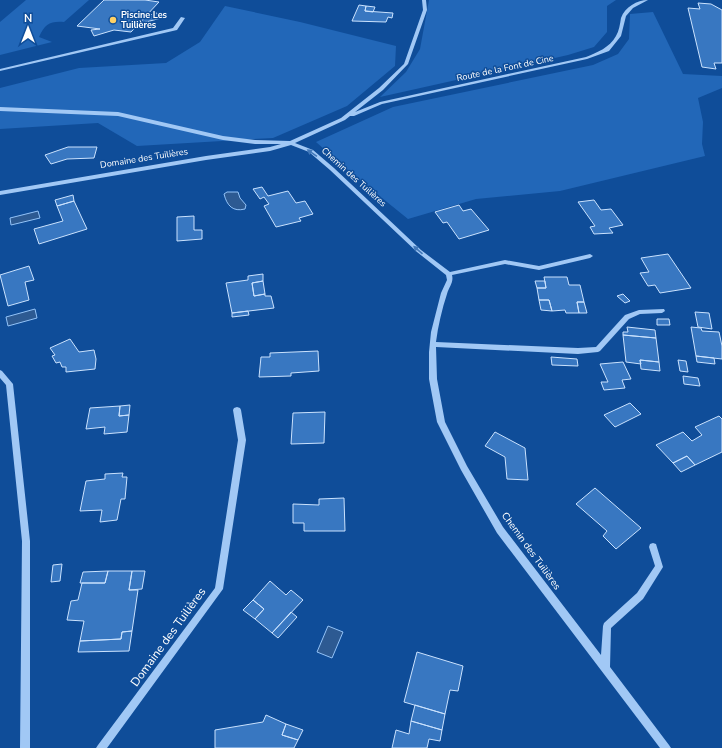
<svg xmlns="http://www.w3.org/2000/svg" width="722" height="748" viewBox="0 0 722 748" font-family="'Nunito Sans',sans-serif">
	<rect width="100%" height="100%" fill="#0f4d99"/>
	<!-- green -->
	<path fill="#2267b8" d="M26,0H89L64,22C50,21 45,24 39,37L52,42L0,55V22Z
		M429,0H616L607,6V32L594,47L568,55L380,97L406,72L420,49Z
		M225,6L300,22L396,46L395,66L347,106L273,138L137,146L98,123L0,129V88L79,68L166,63L200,42Z
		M653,12L683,74L722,76V88L698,98L703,122L702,144L705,156L560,191L476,199L408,219L356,177L316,142L393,107L593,65L618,54L629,39L630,14Z"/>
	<!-- water -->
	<path fill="#2d5a92" stroke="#93c3f8" d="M227,192H238L240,198L246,205L245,209C233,212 227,206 224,194Z
		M38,211L40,218L11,225L10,218Z
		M35,309L37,318L8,326L6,317Z
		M328,626L343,632L332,658L317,652Z"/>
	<!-- building -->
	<path fill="#3877c1" stroke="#cae2fe" d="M104,0H145L159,2L131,32L114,30L94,36L91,30L100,29L77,26Z
		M698,3L711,4L722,10V63H714L716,69L702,67L688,8L700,9Z
		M359,5L366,6L365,11L393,13L392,18L388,17L386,22L352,21Z
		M366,6L375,7L373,12L365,11Z
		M157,13L161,18L139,24L146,16Z
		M68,147H97L94,158L67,159L51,164L45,155Z
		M262,187L268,196L288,191L296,203L305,201L313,214L299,218L301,221L276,227L264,206L269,204L264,197L260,199L253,189Z
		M73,195L74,201L57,206L55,200Z
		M594,200L601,210L611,209L623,225L609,228L613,233L594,234L590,227L595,226L578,202Z
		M74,201L87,229L39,244L34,229L63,221L57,206Z
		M459,205L463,211L471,209L489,230L459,239L447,222L443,223L435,212Z
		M194,216V230H202V239L177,241V217Z
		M668,254L691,288L660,293L655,285L648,286L640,273L649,272L641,258Z
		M29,266L34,280L25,282L29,300L8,306L0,275Z
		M263,274V281L252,283L254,296L265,294V296H271L274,308L232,313L226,283L248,280V276Z
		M544,277H567L569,285H580L584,302H577L579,313H566L565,310L552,311L549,300H539L537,288H546Z
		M263,281L265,294L254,296L252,283Z
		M535,281H545L546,288H537Z
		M623,294L630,301L625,303L617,296Z
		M539,300H549L552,311L541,310Z
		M577,302H584L587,313H579Z
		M248,311L249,315L232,317V313Z
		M695,312L709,313L712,329L698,327Z
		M657,319H669L670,325H657Z
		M627,327L655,330L656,338L623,335V332H628Z
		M691,327L701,328L702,331L719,332L722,346V359L696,356Z
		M623,335L656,338L659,362L640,360L641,364L626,362Z
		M70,339L79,352L94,350L96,359L95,369L66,372V367H62L60,362L56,363L52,356L55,355L50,348Z
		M318,351L319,371L291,373V376L259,377L261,357H270V353Z
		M696,356L714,358L715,364L697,362Z
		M551,357L577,359L578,366L552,365Z
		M640,360L659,362L660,371L641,369Z
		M678,360L686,361L688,372L680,371Z
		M623,362L631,379L622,380L625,388L604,390L601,382H608L600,364Z
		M683,376L698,378L700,386L684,384Z
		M630,403L641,414L615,427L604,415Z
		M130,405L129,415L119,416L120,406Z
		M120,406L119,416L129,415L127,432L104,434L105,427L86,429L90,408Z
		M325,412L324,443L291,444L293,413Z
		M719,416L722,419V452L695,465L687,456L673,463L656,445L683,432L692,441L702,435L695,427Z
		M495,432L525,448L528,480L507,479L505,457L485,446Z
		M687,456L695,465L681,472L673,463Z
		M123,473L122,477H127L125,499H121L117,520L100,522L102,510L80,511L86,481L105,479V474Z
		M595,488L641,528L616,549L603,536L607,531L576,504Z
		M344,498L345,531H304V523H293V504L319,505V499Z
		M62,564L60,581L51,582L53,565Z
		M108,571L105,583H80L83,572Z
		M108,571H132L129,590H138L132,631L122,632L121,639L80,641L84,621L67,620L71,601L78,600L82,583H105Z
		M132,571H145L142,589L129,590Z
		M270,581L286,595L291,590L303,600L272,633L255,619L264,609L253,600Z
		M253,600L264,609L255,619L243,610Z
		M291,612L297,617L278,638L272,633Z
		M132,631L129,651L78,652L80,641L121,639L122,632Z
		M417,652L463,666L458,691L450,690L445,714L404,702Z
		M415,705L445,714L442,730L411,721Z
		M266,715L286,724L282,735L298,740L294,748H215V730L263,722Z
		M411,721L442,730L440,741L429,739L427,748H392L396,730L409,734Z
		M286,724L303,730L298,740L282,735Z"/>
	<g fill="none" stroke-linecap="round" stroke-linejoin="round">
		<!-- minor -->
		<path fill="#a1c8f5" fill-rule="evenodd" d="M422,0H426L427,10L408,64L383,90L355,112L380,102L586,57C598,52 609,48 616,36C619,31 620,24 621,18C625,7 637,0 648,0L633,8L626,16L621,36L609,51L587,59L382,104L354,116H350L345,120L295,143L313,150L334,168L421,250L450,272L505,260L539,266L590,254L593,256L590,258L539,270L505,264L452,275C454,282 449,287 447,294C442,309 438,326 436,342L578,348L596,347L625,315L639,310L664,309L665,311L662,313L640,314L629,319L600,351L598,352L578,354L436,347L437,379L445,422L467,466L503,527L601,655L603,626L604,623L637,593L655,566L649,547L650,544L653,543L656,544L663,567L643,599L611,628L610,667L669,745L671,748H660L497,533L461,470L437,422L429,379V352L431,332L441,293L447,280L446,275L417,252L330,170L309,152L291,145L270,151L206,160L0,195V191L206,156L270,147L281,144H255L223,140L118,116L0,111V107L118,112L223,136L255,140L290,141L341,118L379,88L404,64L423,10Z
			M181,17L185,18L177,30L0,71V69L173,28Z
			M0,370L2,371L13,384L30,541V748H20L22,541L6,385L0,378Z
			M237,407L240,408L241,410L246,440L223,589L107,748H96L98,745L215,588L238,440L233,410L234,408Z"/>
	</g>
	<!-- one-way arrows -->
	<defs><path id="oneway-solid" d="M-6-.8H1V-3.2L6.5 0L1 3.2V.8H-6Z"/></defs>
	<g fill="#4278b9">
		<use href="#oneway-solid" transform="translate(312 153) rotate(-145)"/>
		<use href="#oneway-solid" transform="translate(418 250) rotate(-139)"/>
	</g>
	<!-- markers -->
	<circle fill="#ffd165" stroke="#0f4d99" stroke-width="1.5" cx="113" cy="20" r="4"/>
	<g text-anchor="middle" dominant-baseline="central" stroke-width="3" stroke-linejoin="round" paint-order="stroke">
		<!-- far-poi labels -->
		<g font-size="9" font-weight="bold" fill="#fff" stroke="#0f4d99" text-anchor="start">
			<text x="121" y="15">Piscine Les<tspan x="121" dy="10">Tuilières</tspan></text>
		</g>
		<!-- far-street labels -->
		<g font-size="9" fill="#fff" stroke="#0f4d99">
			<text transform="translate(505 68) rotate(-12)">Route de la Font de Cine</text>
			<text transform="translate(144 158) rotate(-9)">Domaine des Tuilières</text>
			<text transform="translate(354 177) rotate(42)">Chemin des Tuilières</text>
		</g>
		<!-- street labels -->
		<g font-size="10" fill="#fff" stroke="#0f4d99">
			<text transform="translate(531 551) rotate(54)">Chemin des Tuilières</text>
		</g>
		<!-- near-street labels -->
		<g font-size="12" fill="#fff" stroke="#0f4d99">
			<text transform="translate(168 637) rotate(-54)">Domaine des Tuilières</text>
		</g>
	</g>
	<!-- north arrow -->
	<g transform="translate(28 28)" stroke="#0f4d99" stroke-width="3" paint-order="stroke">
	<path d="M0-3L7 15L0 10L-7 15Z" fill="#ffffff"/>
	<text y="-6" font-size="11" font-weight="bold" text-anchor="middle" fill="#ffffff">N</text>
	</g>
</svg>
